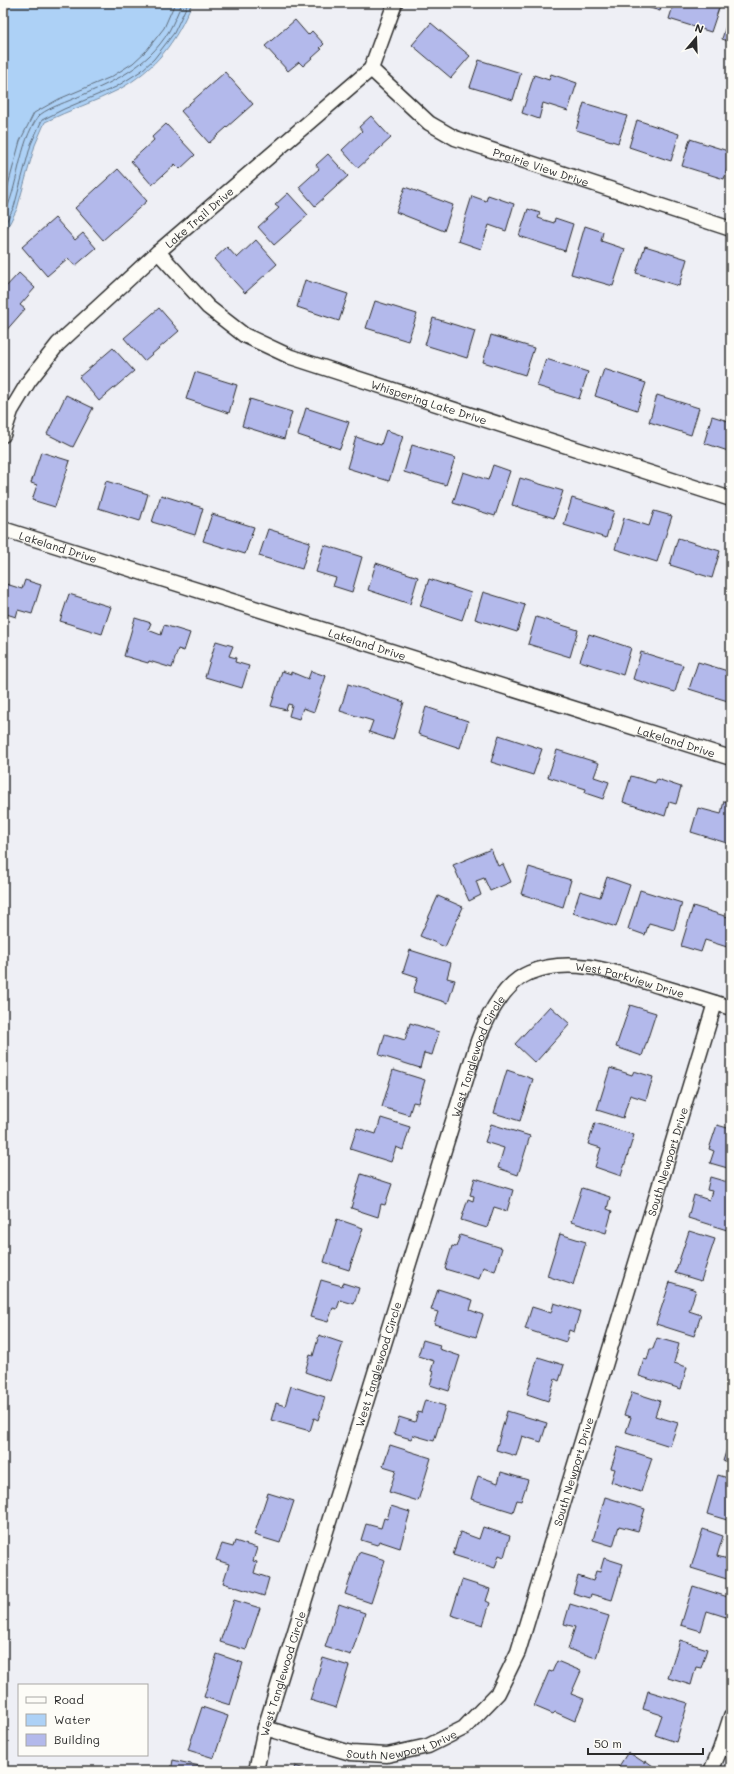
<svg xmlns="http://www.w3.org/2000/svg" width="734" height="1774" viewBox="0 0 734 1774" font-family="Mali,sans-serif">
	<rect width="100%" height="100%" fill="#eeeff5"/>
	<filter id="ink" filterUnits="userSpaceOnUse"><feTurbulence type="fractalNoise" baseFrequency=".025" numOctaves="2"/><feDisplacementMap in="SourceGraphic" scale="8" xChannelSelector="R" yChannelSelector="G"/><feConvolveMatrix kernelMatrix="1 2 1 2 8 2 1 2 1" color-interpolation-filters="sRGB"/></filter>
	<g filter="url(#ink)">
		<!-- water -->
		<path fill="#add1f6" stroke="#798fa5" d="M3,3H192C176,42 156,69 118,90C95,102 69,110 45,122L35,145L17,209L3,236Z"/>
		<g fill="none" stroke-linecap="round" stroke-linejoin="round">
			<!-- shore -->
			<path stroke="#5f6d7c" stroke-width="1" d="M3,204L20,141L34,113L59,99L111,77L133,63L146,51L164,28L175,3
				M3,217C19,187 18,144 38,117C43,110 64,103 73,99C111,83 147,68 169,31C174,22 178,12 182,3
				M3,228L14,207L31,144L42,120L64,109L116,87L141,71L154,59L174,33L188,3"/>
		</g>
		<!-- building -->
		<path fill="#b3b9eb" stroke="#2b2b2b" d="M634,3H662L660,11Z
			M674,3H713L720,5L711,32L669,19Z
			M730,12H731V42L722,39Z
			M295,20L308,35L312,31L324,44L320,48L322,49L303,66L299,62L288,71L265,46Z
			M431,23L470,56L451,78L412,45Z
			M479,60L521,73L513,100L470,87Z
			M225,72L253,104L209,143L181,111Z
			M551,74L577,83L568,111L543,103L539,119L522,113L534,75L549,80Z
			M584,103L627,116L618,143L576,130Z
			M371,116L391,138L358,168L342,150L362,131L359,127Z
			M637,120L679,134L671,161L629,147Z
			M166,124L195,155L180,169L175,164L152,185L131,161L154,140L152,137Z
			M690,139L731,152V157L724,179L682,166Z
			M328,154L348,176L315,206L299,187L319,169L316,165Z
			M118,169L147,201L103,240L75,208Z
			M405,187L453,205L444,231L396,212Z
			M288,193L308,215L274,245L258,227L279,208L275,205Z
			M488,195L514,204L506,231L489,225L481,249L458,241L472,196L486,201Z
			M528,209L540,213L538,218L554,223L555,218L573,224L565,251L519,236Z
			M55,218L75,240L83,233L96,248L75,266L68,258L47,276L22,247Z
			M585,226L603,232L601,241L625,249L613,286L571,274Z
			M256,240L277,264L245,293L214,259L227,247L237,258Z
			M645,246L687,259L679,286L636,273Z
			M19,273L35,288L20,305L25,309L4,333L3,290Z
			M305,280L348,294L339,321L297,307Z
			M375,301L417,314L408,341L366,328Z
			M159,308L179,331L144,361L124,338Z
			M433,318L475,331L467,358L425,345Z
			M491,335L534,348L525,375L483,362Z
			M113,348L134,371L99,401L79,377Z
			M546,359L588,372L579,399L537,386Z
			M604,369L646,383L637,410L595,396Z
			M195,372L237,385L229,413L186,399Z
			M66,395L93,408L73,447L47,434Z
			M657,395L699,408L691,435L649,422Z
			M250,399L292,412L284,439L242,426Z
			M306,408L349,422L340,449L298,435Z
			M712,416L731,422V452L704,443Z
			M386,430L403,436L389,481L347,468L356,437L381,445Z
			M412,445L455,458L446,485L404,472Z
			M41,452L70,461L55,507L32,500L37,485L31,483Z
			M493,465L510,471L495,516L453,503L463,472L488,480Z
			M520,478L563,491L554,518L512,505Z
			M106,481L148,494L140,521L98,508Z
			M161,495L203,508L195,535L152,522Z
			M572,498L614,511L606,538L564,525Z
			M654,511L672,516L657,562L615,549L624,518L649,526Z
			M212,514L254,527L245,554L203,541Z
			M268,529L310,542L302,569L259,556Z
			M678,538L720,551L712,578L670,565Z
			M324,545L362,557L352,592L333,586L336,578L316,572Z
			M376,563L418,577L410,604L368,590Z
			M429,579L471,593L462,620L420,606Z
			M25,580L41,585L32,614L18,610L16,617L3,613V583L22,589Z
			M483,592L525,605L517,632L475,619Z
			M69,594L111,607L102,634L60,621Z
			M536,617L578,630L570,657L528,644Z
			M135,618L151,623L148,630L161,635L164,625L190,633L184,651L178,649L172,668L149,661L148,663L124,656Z
			M589,634L631,648L623,675L580,661Z
			M216,641L233,646L229,656L236,658L235,662L249,666L242,688L205,677Z
			M641,652L683,665L675,692L633,679Z
			M698,662L731,672V702L689,689Z
			M282,671L291,674V672L308,679L311,671L326,676L314,712L303,708L299,719L289,716L292,705L288,704L286,710L271,706Z
			M348,684L404,702L393,740L369,732L373,721L340,711Z
			M426,707L468,721L460,748L418,734Z
			M499,735L542,749L533,775L491,762Z
			M557,750L599,763L594,777L609,782L603,799L585,793L586,789L548,777Z
			M631,776L655,783L657,779L681,787L676,804L669,802L665,816L623,802Z
			M724,801L731,803L730,844L691,832L698,808L721,814Z
			M491,849L498,866L503,864L511,882L490,891L484,878L476,881L481,895L469,901L453,865Z
			M529,867L571,880L563,907L521,894Z
			M607,877L630,885L616,927L573,913L580,891L600,897Z
			M640,890L682,903L674,930L649,923L645,935L628,929Z
			M438,896L463,907L445,947L420,936Z
			M693,906L731,918V932L727,947L705,940L701,952L681,946Z
			M410,950L451,963L447,978L455,980L448,1003L413,992L418,977L403,972Z
			M630,1005L656,1013L642,1056L616,1047Z
			M550,1006L570,1024L535,1063L515,1044Z
			M410,1023L439,1032L432,1055L424,1053L420,1068L379,1055L385,1034L405,1040Z
			M610,1068L632,1075L634,1071L653,1077L646,1100L630,1095L623,1118L597,1110Z
			M393,1070L425,1080L418,1103L413,1102L409,1115L382,1107Z
			M507,1070L533,1079L520,1121L494,1113Z
			M381,1118L410,1127L403,1150L396,1147L391,1162L350,1149L357,1128L376,1134Z
			M595,1123L634,1135L621,1176L595,1167L601,1148L588,1144Z
			M491,1124L530,1136L518,1175L498,1168L504,1148L485,1142Z
			M717,1125L731,1129V1169L710,1163L714,1151L709,1149Z
			M361,1174L392,1184L385,1205L381,1204L378,1217L351,1208Z
			M710,1177L731,1183V1215L727,1230L688,1218L694,1195L709,1200L712,1191L707,1190Z
			M475,1178L513,1190L507,1211L494,1207L487,1228L461,1220L468,1199L473,1201L474,1196L470,1195Z
			M582,1188L610,1197L607,1209L612,1211L606,1233L571,1222Z
			M337,1219L363,1228L349,1270L324,1262Z
			M689,1231L715,1239L701,1281L675,1273Z
			M560,1234L586,1242L573,1285L547,1276Z
			M460,1235L502,1248L495,1271L483,1267L479,1279L445,1269L452,1246L456,1247Z
			M321,1280L342,1286L343,1283L359,1288L354,1304L340,1300L337,1309L333,1308L328,1322L310,1317Z
			M670,1282L696,1290L689,1311L701,1315L694,1336L656,1324Z
			M438,1289L473,1300L470,1310L483,1315L476,1337L434,1324L438,1312L431,1310Z
			M554,1303L580,1311L574,1332L569,1330L566,1342L525,1329L532,1307L551,1313Z
			M319,1335L343,1343L330,1381L305,1372L310,1355L313,1356Z
			M657,1338L679,1344L674,1363L687,1367L681,1389L639,1376L644,1359L647,1360L650,1349H653Z
			M423,1340L440,1345L439,1349L460,1356L449,1391L430,1385L434,1372L431,1371L434,1361L418,1356Z
			M538,1357L564,1365L559,1381L555,1379L548,1401L527,1394Z
			M291,1386L325,1397L318,1420L314,1418L310,1431L271,1420L276,1403L285,1406Z
			M632,1392L660,1401L655,1416L678,1423L670,1446L626,1432L631,1417L624,1415Z
			M425,1400L445,1406L434,1441L413,1435L411,1439L394,1434L399,1417L415,1422L418,1412L421,1413Z
			M507,1411L547,1423L541,1442L522,1436L516,1456L496,1450Z
			M731,1436V1464L723,1461Z
			M390,1445L431,1458L418,1501L389,1492L396,1470L383,1466Z
			M618,1447L652,1458L641,1492L611,1482L615,1469L611,1468Z
			M501,1472L528,1480L521,1501L517,1500L513,1512L471,1499L478,1476L498,1483Z
			M718,1475L731,1479V1506L727,1520L707,1514Z
			M268,1493L294,1501L280,1543L254,1535Z
			M605,1497L645,1509L638,1531L619,1526L613,1546L593,1540Z
			M391,1506L410,1512L400,1548L379,1541L377,1545L361,1540L366,1524L381,1528L384,1518L387,1519Z
			M483,1527L510,1536L504,1557L499,1555L495,1568L453,1555L460,1532L479,1539Z
			M703,1529L723,1536L717,1556L731,1560L730,1580L691,1568Z
			M235,1541L257,1548L253,1561L257,1562L254,1573L269,1578L264,1596L223,1583L229,1564L216,1560L222,1544L233,1547Z
			M359,1552L385,1560L371,1603L345,1594Z
			M604,1558L623,1564L612,1600L591,1594L590,1598L573,1593L578,1576L593,1581L596,1571L600,1572Z
			M462,1580L490,1589L486,1601L490,1603L483,1625L451,1615Z
			M693,1586L731,1598L726,1617L707,1611L701,1631L681,1625Z
			M234,1600L260,1608L246,1650L220,1642Z
			M339,1604L365,1613L351,1655L325,1647Z
			M570,1604L609,1616L596,1658L568,1649L575,1627L564,1624Z
			M680,1640L707,1649L701,1668L696,1667L691,1685L668,1678Z
			M217,1654L243,1663L230,1705L204,1697Z
			M323,1658L349,1666L336,1708L310,1700Z
			M557,1661L581,1671L571,1694L584,1699L575,1721L555,1712L553,1714L534,1706L549,1671L552,1672Z
			M648,1691L688,1703L676,1742L655,1735L662,1715L643,1709Z
			M202,1707L228,1716L214,1758L188,1750Z
			M628,1752L645,1763L646,1761L660,1771H616Z
			M173,1760L213,1769L212,1771H171Z
			M295,1766L311,1771H293Z"/>
		<g fill="none" stroke-linecap="round" stroke-linejoin="round">
			<defs>
				<g id="minor">
					<path id="s1" d="M371,69L429,123L455,138L731,229"/>
					<path id="s2" d="M158,252L208,307L244,335L291,357L731,499"/>
					<path id="s3" d="M3,435L11,411L29,381L58,344L158,252L371,69L395,3"/>
					<path id="s4" d="M3,529L731,758"/>
					<path id="s5" d="M265,1728L351,1753L387,1755L428,1746L464,1728L498,1693L518,1652L715,1003"/>
					<path id="s6" d="M256,1771L265,1728L475,1050C483,1024 502,984 529,973C571,955 618,973 659,986C683,993 707,1000 731,1008"/>
					<path d="M711,1771L720,1750L731,1716"/>
				</g>
			</defs>
			<!-- minor casing -->
			<use href="#minor" stroke="#2b2b2b" stroke-width="17"/>
			<!-- minor -->
			<use href="#minor" stroke="#fdfcf7" stroke-width="14"/>
		</g>
	</g>
	<g text-anchor="middle" dominant-baseline="central" stroke-width="3" stroke-linejoin="round" paint-order="stroke">
		<!-- street labels -->
		<g font-size="11" fill="#2b2b2b" stroke="#fdfcf7">
			<text stroke="none"><textPath href="#s1" startOffset="200">Prairie View Drive</textPath></text>
			<text stroke="none"><textPath href="#s3" startOffset="297">Lake Trail Drive</textPath></text>
			<text stroke="none"><textPath href="#s2" startOffset="317">Whispering Lake Drive</textPath></text>
			<text stroke="none"><textPath href="#s4" startOffset="58">Lakeland Drive</textPath></text>
			<text stroke="none"><textPath href="#s4" startOffset="382">Lakeland Drive</textPath></text>
			<text stroke="none"><textPath href="#s4" startOffset="706">Lakeland Drive</textPath></text>
			<text stroke="none"><textPath href="#s6" startOffset="954">West Parkview Drive</textPath></text>
			<text stroke="none"><textPath href="#s6" startOffset="749">West Tanglewood Circle</textPath></text>
			<text stroke="none"><textPath href="#s5" startOffset="815">South Newport Drive</textPath></text>
			<text stroke="none"><textPath href="#s6" startOffset="425">West Tanglewood Circle</textPath></text>
			<text stroke="none"><textPath href="#s5" startOffset="491">South Newport Drive</textPath></text>
			<text stroke="none"><textPath href="#s6" startOffset="101">West Tanglewood Circle</textPath></text>
			<text stroke="none"><textPath href="#s5" startOffset="142">South Newport Drive</textPath></text>
		</g>
	</g>
	<!-- margin -->
	<rect width="734" height="1774" fill="none" stroke="#fdfcf7" stroke-width="16"/>
	<rect x="8" y="8" width="718" height="1758" fill="none" stroke="#2b2b2b" stroke-width="1.5" filter="url(#ink)"/>
	<!-- legend -->
	<rect x="18" y="1684" width="130" height="72" fill="#fdfcf7" stroke="#a9a8a5"/>
	<rect x="26" y="1697" width="20" height="6" fill="#fdfcf7" stroke="#a9a8a5"/>
	<text x="54" y="1704" font-size="12" fill="#2b2b2b">Road</text>
	<rect x="26" y="1714" width="20" height="12" fill="#add1f6" stroke="#a9a8a5"/>
	<text x="54" y="1724" font-size="12" fill="#2b2b2b">Water</text>
	<rect x="26" y="1734" width="20" height="12" fill="#b3b9eb" stroke="#a9a8a5"/>
	<text x="54" y="1744" font-size="12" fill="#2b2b2b">Building</text>
	<!-- north arrow -->
	<g transform="translate(696 38) rotate(19)" stroke="#fdfcf7" stroke-width="3" paint-order="stroke">
	<path d="M0-3L7 15L0 10L-7 15Z" fill="#2b2b2b"/>
	<text y="-6" font-size="11" font-weight="bold" text-anchor="middle" fill="#2b2b2b">N</text>
	</g>
	<!-- scale -->
	<path d="M588 1748v6h115v-6" fill="none" stroke="#2b2b2b" stroke-width="2"/>
	<text x="594" y="1748" font-size="12" fill="#2b2b2b" stroke="#fdfcf7" stroke-width="3" paint-order="stroke">50 m</text>
</svg>
